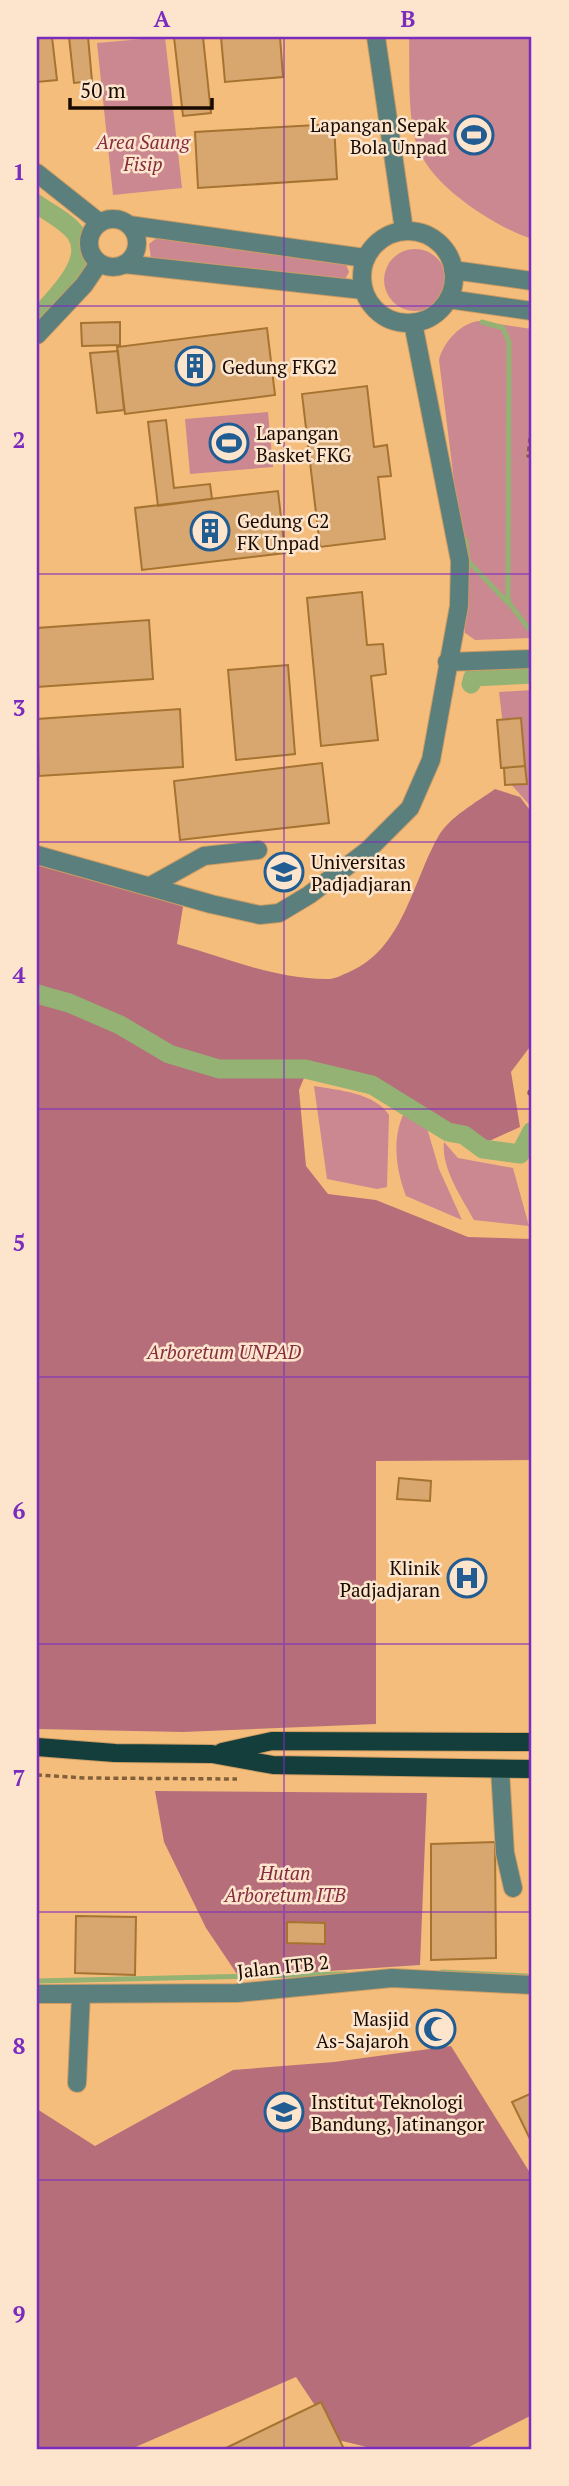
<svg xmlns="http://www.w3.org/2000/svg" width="569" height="2486" viewBox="0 0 569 2486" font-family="'PT Serif',serif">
	<rect width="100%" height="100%" fill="#f5bd7b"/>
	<!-- green -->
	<path fill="#cb8891" d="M165,37L182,188L113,195L97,43Z
		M409,37H532V239C495,227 429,185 417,145C407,115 410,69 409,37Z
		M158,237L345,262L349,272L343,283L151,259L149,244Z
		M384 280a31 31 0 1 1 62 0a31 31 0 1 1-62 0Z
		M479,321L532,329V638L475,640L465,633L464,562L439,360C443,343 460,323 479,321Z
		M268,412L273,467L190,474L185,419Z
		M532,690V808L510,783L499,692Z
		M314,1086C338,1090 375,1093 389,1115L387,1187L377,1189L327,1179Z
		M403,1115L427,1128L439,1169L462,1220L406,1196C396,1170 392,1140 403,1115Z
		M444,1142L458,1158L513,1168L529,1226L474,1220C462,1198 441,1168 444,1142Z"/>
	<!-- forest -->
	<path fill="#b66f7a" d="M495,789L520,797L532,813V1044L511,1072L520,1127L487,1142L371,1087L306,1073L299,1090L306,1166L328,1194L376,1200L468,1237L532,1239V1460L376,1461V1724L183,1732L37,1729V861L152,889L183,907L177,944C226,958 278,980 329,979C335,979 342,975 349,972C403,949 412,883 438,837C449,817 477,802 495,789Z
		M155,1791L427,1793L420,1965L239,1977L206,1928L164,1842Z
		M451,2046L532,2176V2415L465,2449H375L338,2440L296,2377L131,2449H37V2109L95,2146L233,2070L334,2062Z"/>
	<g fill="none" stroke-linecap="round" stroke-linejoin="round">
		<!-- stream -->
		<path stroke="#93b274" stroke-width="5" d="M482,322L503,328L509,342L508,596L509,603L532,633
			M466,540L468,561L507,602
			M442,1972L527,1976
			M37,1981L345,1974"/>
		<!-- canal -->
		<path stroke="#93b274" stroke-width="19" d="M37,204C49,213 67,221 76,234C95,262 53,299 37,318
			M471,684L473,677L532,674
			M37,994L69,1003L120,1025L169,1054L219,1069H305L372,1085L448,1132L464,1135L483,1149L520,1154L532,1131"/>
	</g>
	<!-- building -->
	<path fill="#d7a76f" stroke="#a67330" stroke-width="2" d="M37,37H52L57,80L37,82Z
		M69,37H88L92,81L74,83Z
		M174,37H203L211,113L183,116Z
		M221,37H280L283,77L225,82Z
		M334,124L337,179L198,188L195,132Z
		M120,322V345L82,346L81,323Z
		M267,328L275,395L125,414L117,347Z
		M118,351L124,410L97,413L90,353Z
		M367,386L374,447L387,445L391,476L378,477L385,539L320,547L302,394Z
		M166,420L174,488L210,484L212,499L158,506L148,422Z
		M278,491L285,553L142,570L135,508Z
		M362,592L367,645L383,644L386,674L371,676L378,740L321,746L307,598Z
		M149,620L153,679L37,687V628Z
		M288,665L295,754L236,760L228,670Z
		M180,709L183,767L39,776L37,719Z
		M521,718L525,766L501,768L497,720Z
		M322,763L329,823L180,840L174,781Z
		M525,766L527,784L505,785L504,768Z
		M399,1478L431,1481L430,1501L397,1499Z
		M495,1842L496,1958L431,1960V1844Z
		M76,1916L136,1917L135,1975L75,1973Z
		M287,1922L325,1923V1944L287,1943Z
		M532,2093V2143L512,2102Z
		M321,2402L344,2449H224L294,2415Z"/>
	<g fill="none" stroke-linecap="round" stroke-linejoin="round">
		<defs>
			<path id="minor" d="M376,37L404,230
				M37,173L100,223
				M89 243a24 24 0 1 1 48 0a24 24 0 1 1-48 0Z
				M129,225L365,258
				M362 277a46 46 0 1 1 92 0a46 46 0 1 1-92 0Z
				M124,264L363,290
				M453,270L532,281
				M448,299L532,311
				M37,335L84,285L99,263
				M447,662L532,659
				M37,855L211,904L260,915L279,913L309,895L367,851L410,808L431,760L459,606L460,561L413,323
				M152,885L204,856L258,850
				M500,1769L505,1853L513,1888
				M37,1994L237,1993L392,1978L532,1985
				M77,2083L81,1994"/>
			<path id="major" d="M37,1747L115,1753L212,1754L273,1765L532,1769
				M222,1752L272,1741L532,1742"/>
		</defs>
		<!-- minor casing -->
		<use href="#minor" stroke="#cd9d65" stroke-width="20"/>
		<!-- major casing -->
		<use href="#major" stroke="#cd9d65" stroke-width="20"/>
		<!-- path -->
		<path stroke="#83603b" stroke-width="3.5" stroke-dasharray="5 3.5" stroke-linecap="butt" d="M532,421L528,456H532
			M532,444V454
			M532,1082L529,1093L532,1101
			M37,1775L85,1778L237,1779"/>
		<!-- minor -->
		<use href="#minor" stroke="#5b7f7c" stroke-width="18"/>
		<!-- major -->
		<use href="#major" stroke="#133e3b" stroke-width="18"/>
	</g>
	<!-- grid -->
	<path fill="none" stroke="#7b2cbf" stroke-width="2" stroke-opacity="0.55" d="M284,37V2449M37,306H532M37,574H532M37,842H532M37,1109H532M37,1377H532M37,1644H532M37,1912H532M37,2180H532"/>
	<!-- icons -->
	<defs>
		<symbol id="stadium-ring" viewBox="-11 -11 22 22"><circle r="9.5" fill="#fce5cc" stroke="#215c93" stroke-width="1.5"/><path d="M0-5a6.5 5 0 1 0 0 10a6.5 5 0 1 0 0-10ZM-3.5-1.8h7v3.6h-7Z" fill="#215c93"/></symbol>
		<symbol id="building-ring" viewBox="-11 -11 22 22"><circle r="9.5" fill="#fce5cc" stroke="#215c93" stroke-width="1.5"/><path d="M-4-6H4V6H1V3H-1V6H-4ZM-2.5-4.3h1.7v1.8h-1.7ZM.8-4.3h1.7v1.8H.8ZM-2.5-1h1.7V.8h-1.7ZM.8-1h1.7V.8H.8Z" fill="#215c93"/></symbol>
		<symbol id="university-ring" viewBox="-11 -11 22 22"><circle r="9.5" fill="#fce5cc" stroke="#215c93" stroke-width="1.5"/><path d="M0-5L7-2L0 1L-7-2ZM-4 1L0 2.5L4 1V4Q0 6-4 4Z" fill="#215c93"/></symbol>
		<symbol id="hospital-ring" viewBox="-11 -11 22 22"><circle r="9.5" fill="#fce5cc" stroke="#215c93" stroke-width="1.5"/><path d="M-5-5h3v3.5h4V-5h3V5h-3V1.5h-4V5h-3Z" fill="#215c93"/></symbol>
		<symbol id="mosque-ring" viewBox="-11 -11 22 22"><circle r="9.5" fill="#fce5cc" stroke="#215c93" stroke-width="1.5"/><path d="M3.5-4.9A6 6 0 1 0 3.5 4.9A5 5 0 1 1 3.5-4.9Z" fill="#215c93"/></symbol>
	</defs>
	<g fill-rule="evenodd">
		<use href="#stadium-ring" x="452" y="113" width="44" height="44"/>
		<use href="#building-ring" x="173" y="344" width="44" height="44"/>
		<use href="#stadium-ring" x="207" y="421" width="44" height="44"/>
		<use href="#building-ring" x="188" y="509" width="44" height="44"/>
		<use href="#university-ring" x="262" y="850" width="44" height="44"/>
		<use href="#hospital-ring" x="445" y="1556" width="44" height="44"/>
		<use href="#mosque-ring" x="414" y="2007" width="44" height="44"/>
		<use href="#university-ring" x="262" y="2090" width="44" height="44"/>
	</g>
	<g text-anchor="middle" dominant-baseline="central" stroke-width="5" stroke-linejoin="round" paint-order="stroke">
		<!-- poi labels -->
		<g font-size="19" fill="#190a00" stroke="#fce5cc" text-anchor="start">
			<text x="447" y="124" text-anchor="end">Lapangan Sepak<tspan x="447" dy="22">Bola Unpad</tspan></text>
			<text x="222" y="366">Gedung FKG2</text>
			<text x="256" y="432">Lapangan<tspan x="256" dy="22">Basket FKG</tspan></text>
			<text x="237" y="520">Gedung C2<tspan x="237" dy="22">FK Unpad</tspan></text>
			<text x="311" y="861">Universitas<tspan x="311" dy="22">Padjadjaran</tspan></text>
			<text x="440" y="1567" text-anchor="end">Klinik<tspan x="440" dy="22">Padjadjaran</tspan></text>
			<text x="409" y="2018" text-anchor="end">Masjid<tspan x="409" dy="22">As-Sajaroh</tspan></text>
			<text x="311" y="2101">Institut Teknologi<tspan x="311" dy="22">Bandung, Jatinangor</tspan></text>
		</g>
		<!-- park labels -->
		<g font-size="19" font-style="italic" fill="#852c40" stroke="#fce5cc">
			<text x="143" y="141">Area Saung<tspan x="143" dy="22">Fisip</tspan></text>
			<text x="224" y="1351">Arboretum UNPAD</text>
			<text x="285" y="1872">Hutan<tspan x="285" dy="22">Arboretum ITB</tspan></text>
		</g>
		<!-- street labels -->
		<g font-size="19" fill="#190a00" stroke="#fce5cc">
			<text transform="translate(283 1966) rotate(-6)">Jalan ITB 2</text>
		</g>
	</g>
	<!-- border -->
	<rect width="569" height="2486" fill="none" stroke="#fce5cc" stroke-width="77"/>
	<!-- scale -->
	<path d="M70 98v10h142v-10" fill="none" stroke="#190a00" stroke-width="3.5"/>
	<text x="80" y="98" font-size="21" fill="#190a00" stroke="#fce5cc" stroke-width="5" paint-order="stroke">50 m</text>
	<rect x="38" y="38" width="492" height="2410" fill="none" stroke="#7b2cbf" stroke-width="2.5"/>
	<g font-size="23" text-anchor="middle" font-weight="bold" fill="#7b2cbf">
		<text x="162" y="27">A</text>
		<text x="408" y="27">B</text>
		<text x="19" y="180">1</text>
		<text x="19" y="448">2</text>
		<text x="19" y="716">3</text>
		<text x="19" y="983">4</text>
		<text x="19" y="1251">5</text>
		<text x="19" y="1519">6</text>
		<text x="19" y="1786">7</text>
		<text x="19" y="2054">8</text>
		<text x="19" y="2322">9</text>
	</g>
</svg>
